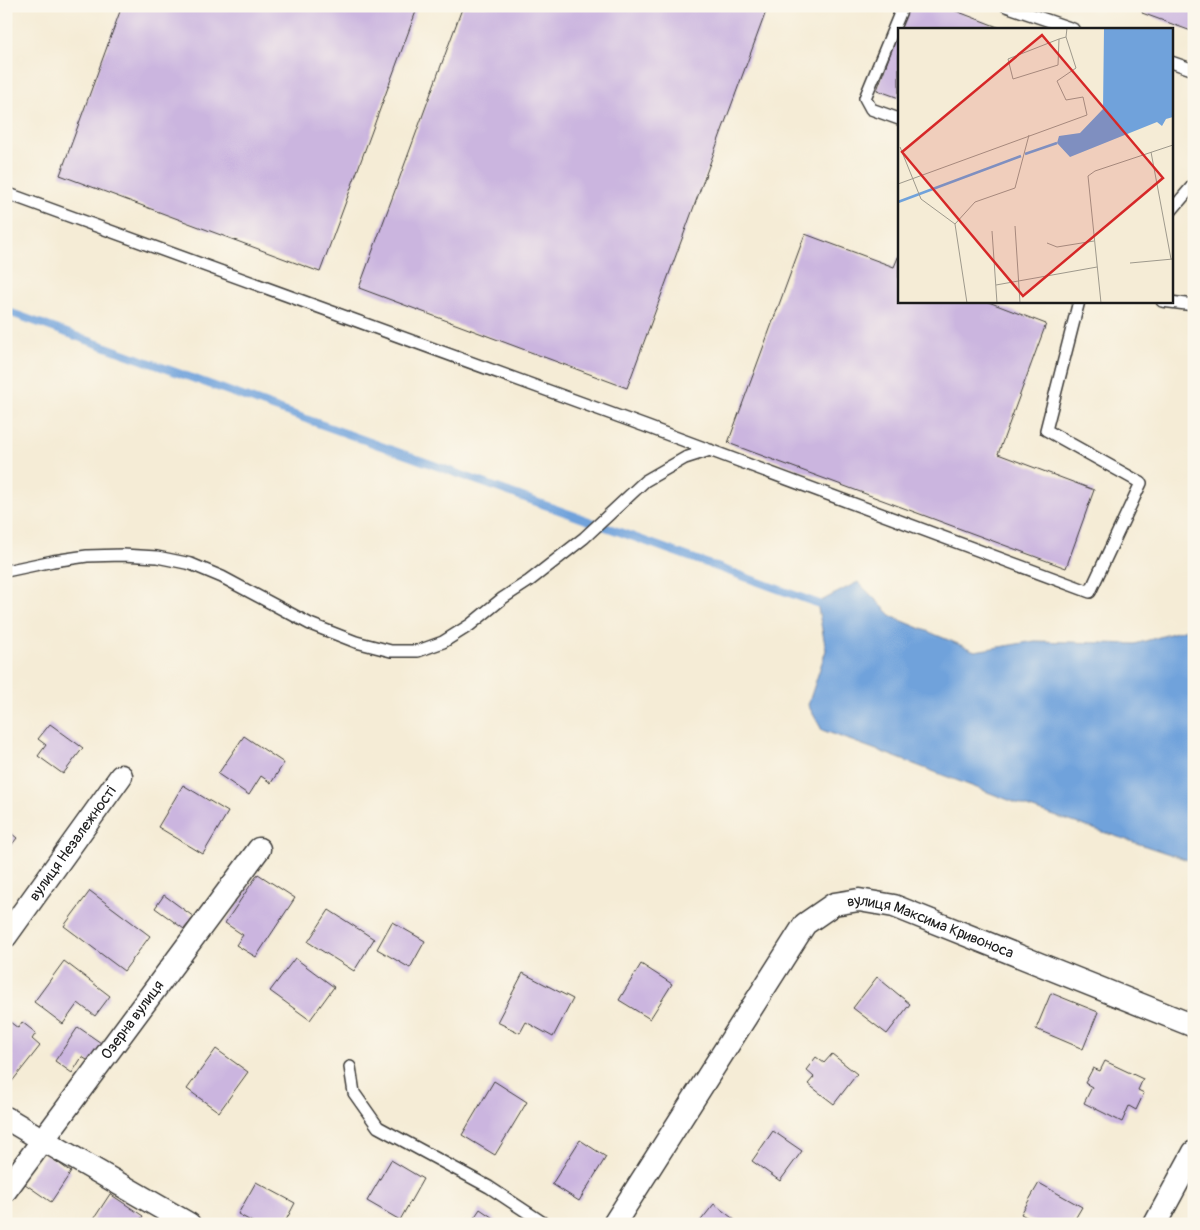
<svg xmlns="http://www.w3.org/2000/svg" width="1200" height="1230" viewBox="0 0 1200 1230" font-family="Pangolin,sans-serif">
	<rect width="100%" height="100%" fill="#fbf7ec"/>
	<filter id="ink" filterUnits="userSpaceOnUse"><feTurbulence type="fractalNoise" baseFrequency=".02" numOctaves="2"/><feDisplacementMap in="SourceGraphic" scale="10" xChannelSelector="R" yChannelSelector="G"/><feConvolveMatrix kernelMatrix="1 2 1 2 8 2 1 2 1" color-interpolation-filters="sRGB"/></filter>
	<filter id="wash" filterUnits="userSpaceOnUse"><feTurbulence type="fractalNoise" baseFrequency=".0096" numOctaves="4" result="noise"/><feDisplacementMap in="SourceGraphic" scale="20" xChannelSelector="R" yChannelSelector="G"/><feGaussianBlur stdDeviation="1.12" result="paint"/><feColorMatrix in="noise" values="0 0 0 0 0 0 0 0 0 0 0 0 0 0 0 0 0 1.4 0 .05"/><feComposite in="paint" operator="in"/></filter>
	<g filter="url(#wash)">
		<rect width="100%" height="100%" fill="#f5ecd6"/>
		<!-- water -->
		<path fill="#70a2db" stroke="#465f7c" d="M858,582L893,617L975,651L1035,641L1135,644L1194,627V862L1027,807L882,752L822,730L808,705L826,650L817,603Z"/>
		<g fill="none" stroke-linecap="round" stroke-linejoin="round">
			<!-- stream -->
			<path stroke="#70a2db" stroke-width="8" d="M6,311L825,606"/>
		</g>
		<g id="blocks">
			<!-- building -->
			<path fill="#cbb5df" d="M122,6H418L320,272L60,175Z
				M463,6H768L627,388L359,288Z
				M907,6H943L1003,29H899Z
				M1145,6H1194V32L1142,13Z
				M899,30V98L877,90Z
				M805,234L894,267L899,255V301H986L1046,324L998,454L1094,490L1066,568L728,443Z
				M50,724L83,748L63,774L38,756L46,745L38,739Z
				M244,736L284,763L271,783L261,776L249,795L218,774Z
				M183,785L228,812L203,854L158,827Z
				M6,829L17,838L6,852Z
				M258,874L295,898L256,957L236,945L243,935L225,923Z
				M90,891L150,936L124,971L64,926Z
				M164,895L194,917L184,929L155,908Z
				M329,910L374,939L354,971L308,942Z
				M392,922L425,941L410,968L377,949Z
				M295,958L334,987L310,1020L270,991Z
				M64,961L110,996L95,1016L78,1003L63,1024L34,1002Z
				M641,964L672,984L650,1019L619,1000Z
				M523,973L573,999L553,1037L526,1022L520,1033L497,1022Z
				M877,977L910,1004L887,1034L853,1008Z
				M1051,993L1098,1012L1083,1049L1036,1029Z
				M10,1022L18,1028L22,1022L36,1033L32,1039L40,1046L10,1084L6,1081V1027Z
				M78,1027L104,1045L92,1063L82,1057L72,1073L55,1061Z
				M216,1049L248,1072L219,1112L187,1089Z
				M832,1054L857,1074L834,1104L808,1084L814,1077L806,1070L816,1057L824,1063Z
				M1105,1061L1143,1079L1138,1090L1144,1093L1136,1110L1129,1106L1122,1122L1084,1103L1092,1087L1085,1083L1093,1068L1100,1071Z
				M494,1081L527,1102L495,1155L462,1135Z
				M773,1131L802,1151L780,1181L752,1161Z
				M580,1140L606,1157L579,1201L552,1184Z
				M46,1154L71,1172L51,1202L25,1184Z
				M391,1160L423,1179L400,1220L367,1201Z
				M256,1182L295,1203L284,1224H256L238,1214Z
				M1039,1183L1082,1207L1072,1224H1039L1021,1214Z
				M110,1194L143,1216L138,1224L91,1223Z
				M714,1204L740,1224H698Z
				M480,1209L502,1224H470Z"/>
		</g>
	</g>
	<g filter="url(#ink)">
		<use href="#blocks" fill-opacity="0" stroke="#3d3b38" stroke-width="1"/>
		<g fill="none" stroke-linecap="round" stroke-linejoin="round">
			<defs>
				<path id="lane" d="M1006,6L1073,29
					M1171,62L1194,70
					M899,119L871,109L865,98L903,6
					M6,193L645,426L1090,592L1141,483L1046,430L1079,301
					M1171,211L1194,184
					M1162,301L1194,305
					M6,571L53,561L87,556L123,555L157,557L191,564L222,577L310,624L356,642L391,651H418L443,642L470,625L503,598L529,581L584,538L645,481L685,458L710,450
					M350,1067L354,1093L378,1127L489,1187L545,1224"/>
				<g id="street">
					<path id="s1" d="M6,936L121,776"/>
					<path d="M6,1118L43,1140L189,1224"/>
					<path id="s2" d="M6,1190L259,849"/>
					<path id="s3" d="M614,1224L805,924L834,904L859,900L894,906L1194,1026"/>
					<path d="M1155,1224L1194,1152"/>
				</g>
			</defs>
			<!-- lane casing -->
			<use href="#lane" stroke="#3d3b38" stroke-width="14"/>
			<!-- street casing -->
			<use href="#street" stroke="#3d3b38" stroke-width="25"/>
			<!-- lane -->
			<use href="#lane" stroke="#fff" stroke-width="11"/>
			<!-- street -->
			<use href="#street" stroke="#fff" stroke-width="22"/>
		</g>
	</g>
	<g text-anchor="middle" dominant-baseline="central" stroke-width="4" stroke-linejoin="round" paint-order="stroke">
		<!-- street labels -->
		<g font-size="15" fill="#1c1c1c" stroke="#fbf7ec">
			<text stroke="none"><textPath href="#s1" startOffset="114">вулиця Незалежності</textPath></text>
			<text stroke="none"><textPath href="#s3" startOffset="492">вулиця Максима Кривоноса</textPath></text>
			<text stroke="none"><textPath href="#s2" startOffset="212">Озерна вулиця</textPath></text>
		</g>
	</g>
	<!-- overview -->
	<g transform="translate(898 28)">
		<rect width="275" height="275" fill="#f5ecd6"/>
		<path d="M206,0H275V89L268,91L264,98L259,94L172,129L159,115L161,108L182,105L205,81Z" fill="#70a2db"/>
		<path fill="none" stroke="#70a2db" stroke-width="2.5" d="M127,126L159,115M0,174L123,128"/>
		<path fill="none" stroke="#9e998c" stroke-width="1" d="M161,11L160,37L115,51L110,31L161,11L168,9M2,119L23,171L57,196L69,275M253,124L273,231M0,156L189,87L185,69L168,72L159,53L178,40L168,9L169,0M57,196L77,174L117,160L131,107M117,198L122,275M94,203L99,275M149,215L159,219L196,213M232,235L275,231M98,257L199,239M203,275L190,148L197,143L275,117"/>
		<path fill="#d62828" fill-opacity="0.15" stroke="#d62828" stroke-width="2.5" d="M144,7L265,150L125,268L4,124Z"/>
		<rect width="275" height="275" fill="none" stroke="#1c1c1c" stroke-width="2.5"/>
	</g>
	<!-- margin -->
	<rect width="1200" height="1230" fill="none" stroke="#fbf7ec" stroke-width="25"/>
</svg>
